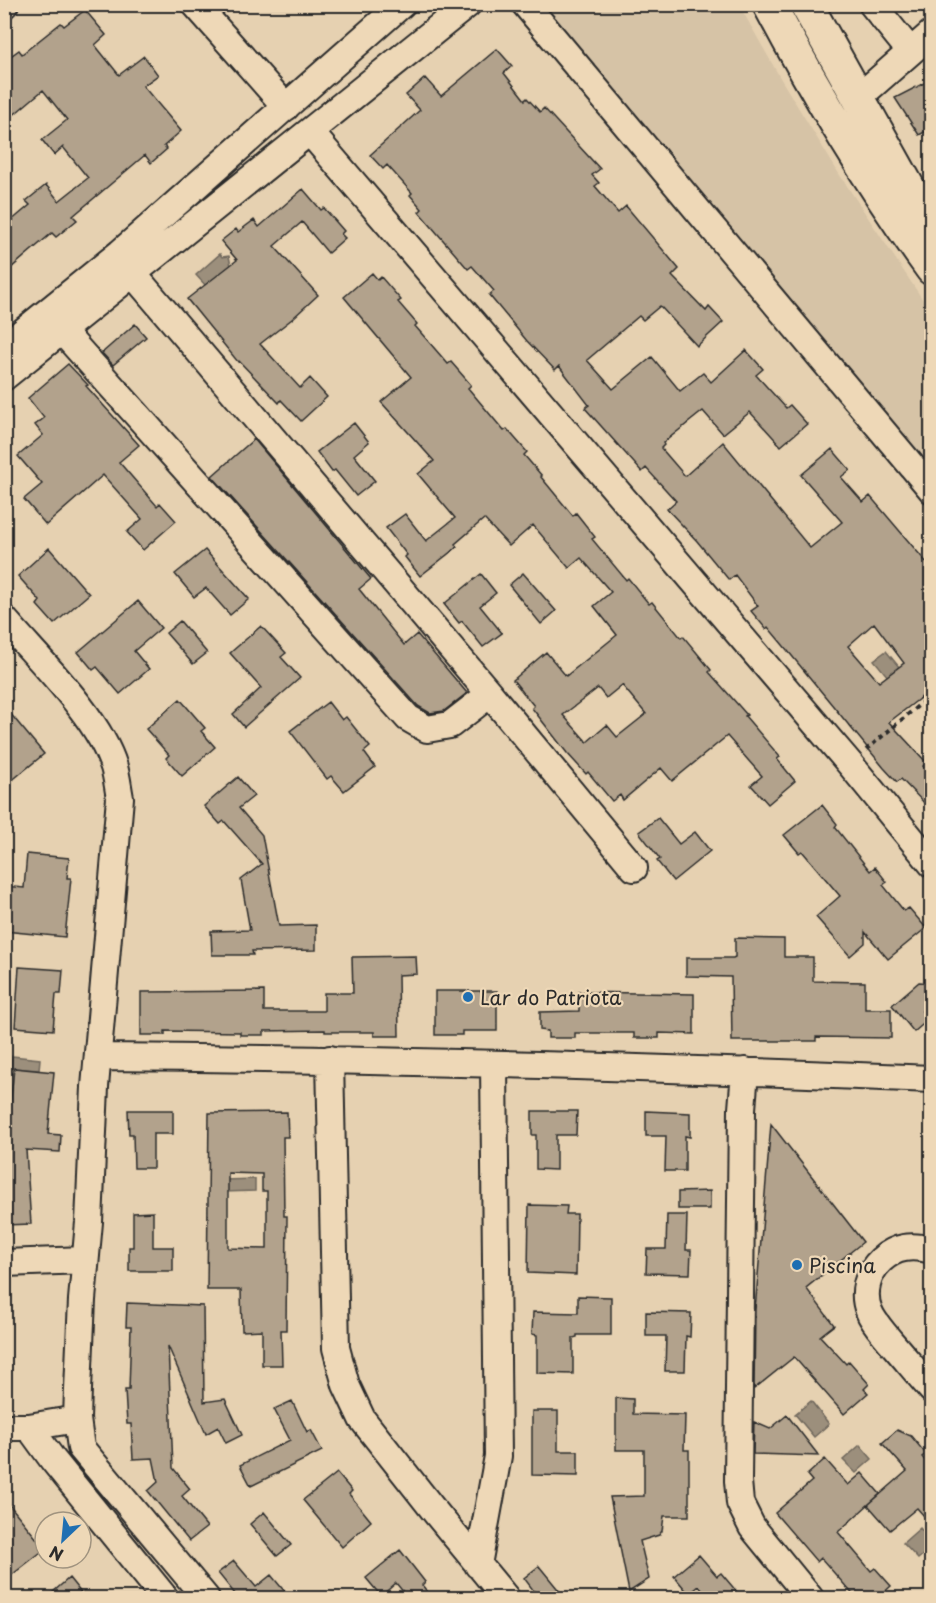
<svg xmlns="http://www.w3.org/2000/svg" width="936" height="1603" viewBox="0 0 936 1603" font-family="'Playpen Sans',sans-serif">
	<rect width="100%" height="100%" fill="#e6d1b1"/>
	<filter id="ink" filterUnits="userSpaceOnUse"><feTurbulence type="fractalNoise" baseFrequency=".0167" numOctaves="2"/><feDisplacementMap in="SourceGraphic" scale="12" xChannelSelector="R" yChannelSelector="G"/><feConvolveMatrix kernelMatrix="1 2 1 2 8 2 1 2 1" color-interpolation-filters="sRGB"/></filter>
	<g filter="url(#ink)">
		<!-- built -->
		<path fill="#d6c3a6" d="M544,5H739L782,81L841,177L931,312V473Z"/>
		<!-- water -->
		<path fill="#9c8f7c" stroke="#6f675c" stroke-width="1.5" d="M220,254L222,257L229,256L231,266L207,287L196,275Z
			M886,651L899,667L888,677L874,660Z
			M12,1056L40,1059L39,1070L11,1068Z
			M255,1179V1191L224,1192V1180Z
			M811,1401L829,1424L814,1437L795,1414Z
			M860,1445L872,1459L856,1473L843,1460Z
			M920,1528L931,1541V1548L918,1559L903,1543Z"/>
		<!-- building -->
		<path fill="#b2a28c" stroke="#2b2b2b" stroke-width="1.5" fill-rule="evenodd" d="M85,10L106,35L95,45L119,75L144,56L158,75L143,86L181,131L164,146L167,149L151,163L145,155L73,216L77,220L56,237L52,233L4,274V227L30,205L26,201L46,185L59,201L88,178L63,147L54,155L42,140L67,120L43,90L4,123V61L19,50L22,54L61,23L64,26Z
			M497,49L512,66L504,73L525,100L527,98L540,112L544,108L600,169L592,175L599,183L595,186L618,213L626,206L679,269L672,276L706,311L709,307L723,322L697,346L660,306L643,320L639,316L587,360L613,389L652,357L680,391L703,373L711,382L746,350L763,369L756,375L786,408L790,405L807,424L781,446L750,412L723,434L703,411L663,443L664,445L661,448L685,476L723,442L810,548L842,522L801,475L832,449L850,470L841,477L863,502L870,496L932,569V689L889,722L927,763L923,766L932,776V811L901,779L897,782L884,768L783,645L768,627L766,629L751,611L758,606L735,575L729,580L697,541L667,509L676,501L646,468L642,472L585,408L589,405L559,366L555,370L527,341L489,295L494,291L472,266L468,269L419,212L422,209L410,195L412,193L387,165L383,169L370,155L420,110L406,95L425,78L441,96ZM874,623L904,663L879,682L848,646Z
			M932,79V128L919,135L895,98Z
			M303,189L321,210L324,208L344,231L341,234L345,238L328,253L302,222L274,246L318,295L292,319L260,344L300,388L310,378L327,397L301,421L281,400L279,403L239,361L238,362L187,299L237,260L221,241L236,229L238,232L254,220L259,227Z
			M372,273L378,280L381,277L401,300L398,302L417,324L415,326L448,364L451,362L471,385L468,388L504,431L507,429L527,452L524,455L542,476L541,477L573,516L576,513L595,537L592,539L626,580L628,578L649,604L652,602L681,638L683,636L711,670L709,672L747,715L745,716L780,757L777,759L795,781L768,804L751,785L762,776L727,736L672,781L661,768L623,800L620,795L612,801L588,772L586,774L567,753L532,708L534,706L513,680L546,652L566,676L617,635L594,606L611,592L581,558L569,568L533,525L509,546L484,519L455,544L457,547L420,576L405,557L407,555L386,528L405,514L426,541L455,518L418,474L434,461L381,402L411,377L344,297ZM622,685L646,714L617,737L607,725L587,742L563,715L598,688L606,698Z
			M135,324L146,337L113,365L102,353Z
			M68,364L88,385L86,386L139,445L119,462L157,506L160,503L176,521L143,550L127,532L142,519L103,475L46,525L24,499L42,484L18,456L43,435L35,425L44,418L28,398Z
			M354,423L369,442L354,455L375,481L356,496L335,470L332,472L317,452Z
			M254,439L371,579L359,589L404,645L417,634L467,693L444,711L430,713L418,706L212,476Z
			M49,548L89,594L54,624L37,605L40,601L18,576Z
			M205,550L249,599L230,615L206,588L194,597L175,574Z
			M523,573L556,611L541,624L509,585Z
			M481,574L496,593L480,606L502,633L483,647L462,621L459,623L444,604Z
			M138,601L161,628L134,651L149,669L120,694L97,667L93,670L78,652Z
			M180,621L207,653L193,664L166,633Z
			M261,626L286,653L281,657L300,678L244,727L233,714L261,688L230,653Z
			M180,699L205,728L201,731L215,747L182,776L166,758L169,755L146,729Z
			M328,702L342,720L346,717L370,747L364,752L375,767L344,791L331,776L327,779L290,731Z
			M4,706L44,754L4,787Z
			M238,777L254,796L239,808L262,835L279,926L316,925V950L252,951L253,955H212L211,931L250,930L241,880L262,864L224,821L220,824L204,806Z
			M822,805L837,824L835,827L870,871L875,867L887,882L883,885L904,911L909,908L926,928L888,959L865,932V943L850,956L816,917L840,896L802,851L799,853L784,835Z
			M658,818L679,844L695,832L710,851L673,881L657,861L660,859L639,832Z
			M27,854L69,858L67,878H71L65,937L4,931V886L24,888Z
			M735,938L784,939V957H813V981L865,982V1009H891V1038L816,1037V1041H732L731,977L686,976V958H733L735,957Z
			M416,956L417,974L398,975L399,1036H374V1032H325V1030L264,1031V1035H240V1032L165,1031V1035H141V992L264,991V1011H324V993H353L352,957Z
			M19,967L63,970L61,994H56L53,1030L15,1027Z
			M919,982L932,983V1002L922,1011L929,1019L914,1032L892,1005Z
			M435,991H497V1031H462V1035H435Z
			M579,992L694,994V1034L659,1033V1038H634V1033H575V1038H548V1031L540,1030V1012L579,1011Z
			M14,1068L54,1072L48,1134L61,1135L60,1152L26,1150L31,1224L4,1225V1115L5,1106L10,1107Z
			M128,1110H173V1134H153V1168H134L133,1134H129Z
			M532,1111H577L576,1135H556V1170L536,1169V1135H532Z
			M646,1111L690,1113V1137L685,1136V1171H665L666,1136H646Z
			M287,1112L288,1137H283L284,1216H287L286,1330H281L282,1365H262V1330L242,1331L241,1290H207L209,1113ZM228,1173L262,1174V1191H267V1249L228,1248Z
			M771,1124L863,1242L806,1288L834,1325L820,1336L846,1364L849,1361L869,1384L864,1389L868,1393L844,1414L794,1357L754,1389L755,1310Z
			M710,1191V1209H678V1192Z
			M529,1205L567,1206L566,1214H577L576,1275L528,1273Z
			M153,1212V1247H173V1271H129V1247H133V1213Z
			M667,1215H687L686,1250H691L690,1274L646,1273L647,1249H666Z
			M578,1296L611,1297V1335H577V1337L573,1338V1374L537,1373V1335L532,1334L533,1312L578,1313Z
			M127,1303L203,1306L204,1402L225,1399L242,1435L226,1443L218,1427L206,1434L168,1346L173,1468L190,1489L182,1496L207,1527L189,1541L148,1491L158,1482L153,1458L133,1459L131,1424H127L125,1390H129L131,1327H126Z
			M646,1312L691,1313L690,1337L686,1336L685,1371H665L666,1336H646Z
			M616,1398L633,1399V1414L685,1415L684,1450H689V1516H664L662,1531L659,1535L640,1541L649,1579L629,1592L610,1497L644,1496V1450H616Z
			M292,1401L307,1432L311,1430L322,1451L251,1486L240,1465L290,1440L274,1409Z
			M532,1411H558V1451H578V1476L532,1475Z
			M787,1415L819,1456L753,1454L754,1422L770,1429Z
			M897,1430L911,1436L926,1454L922,1457L932,1469V1525L917,1508L890,1530L868,1505L907,1471L882,1443Z
			M825,1459L848,1485L862,1473L880,1494L838,1532L871,1571L875,1568L891,1586L877,1599H857L821,1558L817,1562L775,1513L812,1481L807,1475Z
			M337,1473L352,1491L349,1494L371,1521L342,1547L303,1500Z
			M4,1498L45,1549L4,1581Z
			M264,1512L291,1545L277,1556L250,1524Z
			M400,1550L425,1582L422,1585L433,1599H409L396,1583L381,1596L366,1578Z
			M699,1555L717,1576L721,1573L743,1599H709L699,1586L689,1594L674,1576Z
			M234,1561L256,1587L271,1575L291,1599H239L218,1573Z
			M539,1566L566,1599H540L524,1578Z
			M69,1578L86,1599H45Z"/>
		<g fill="none" stroke-linecap="round" stroke-linejoin="round">
			<defs>
				<path id="minor" d="M195,4L286,107
					M525,4L932,490
					M872,4L910,51
					M4,5L5,4
					M859,97L932,33
					M310,132L850,764L932,864
					M133,274L490,694L634,868
					M62,331L408,718L427,729L450,725L490,694
					M4,347L120,253L402,4
					M4,377L468,4
					M4,619C38,659 99,717 114,767C117,777 118,788 120,798L95,1087L89,1222L82,1300L78,1389L77,1419L81,1448L206,1598
					M98,1057C376,1059 654,1067 932,1079
					M330,1059L336,1348L346,1385L362,1419L436,1513L506,1598
					M745,1071L742,1109L738,1481L740,1503L752,1527L810,1598
					M932,1250C912,1245 896,1246 881,1260C867,1273 862,1294 869,1311C873,1322 883,1332 890,1341C904,1357 918,1374 932,1390
					M4,1263L85,1260
					M4,1427H29L77,1419
					M29,1427L53,1460L165,1598
					M478,1565L498,1456L494,1064"/>
				<path id="major" d="M769,4C816,93 873,188 932,269
					M806,4L916,201L932,224"/>
			</defs>
			<!-- minor casing -->
			<use href="#minor" stroke="#2b2b2b" stroke-width="30"/>
			<!-- major casing -->
			<use href="#major" stroke="#2b2b2b" stroke-width="36"/>
			<!-- path -->
			<path stroke="#2b2b2b" stroke-width="4" stroke-dasharray="4.5 4.5" stroke-linecap="butt" d="M866,750L932,694"/>
			<!-- minor -->
			<use href="#minor" stroke="#eed8b7" stroke-width="26"/>
			<!-- major -->
			<use href="#major" stroke="#eed8b7" stroke-width="32"/>
		</g>
	</g>
	<!-- markers -->
	<g fill="#1f6fb2" stroke="#eed8b7" stroke-width="2">
		<circle cx="468" cy="997" r="6"/>
		<circle cx="797" cy="1265" r="6"/>
	</g>
	<g text-anchor="middle" dominant-baseline="central" stroke-width="4.5" stroke-linejoin="round" paint-order="stroke">
		<!-- poi labels -->
		<g font-size="20" fill="#2b2b2b" stroke="#eed8b7" text-anchor="start">
			<text x="480" y="997">Lar do Patriota</text>
			<text x="809" y="1265">Piscina</text>
		</g>
	</g>
	<!-- margin -->
	<rect width="936" height="1603" fill="none" stroke="#eed8b7" stroke-width="24"/>
	<rect x="12" y="12" width="912" height="1579" fill="none" stroke="#2b2b2b" stroke-width="2" filter="url(#ink)"/>
	<!-- north arrow -->
	<g transform="translate(63 1540) rotate(206)"><circle r="28" fill="#eed8b7" stroke="#a0937f" stroke-width="1.5"/>
	<path d="M0-4.5L10 22L0 15L-10 22Z" fill="#1f6fb2"/>
	<text y="-9" font-size="16" font-weight="bold" text-anchor="middle" fill="#2b2b2b">N</text>
	</g>
</svg>
